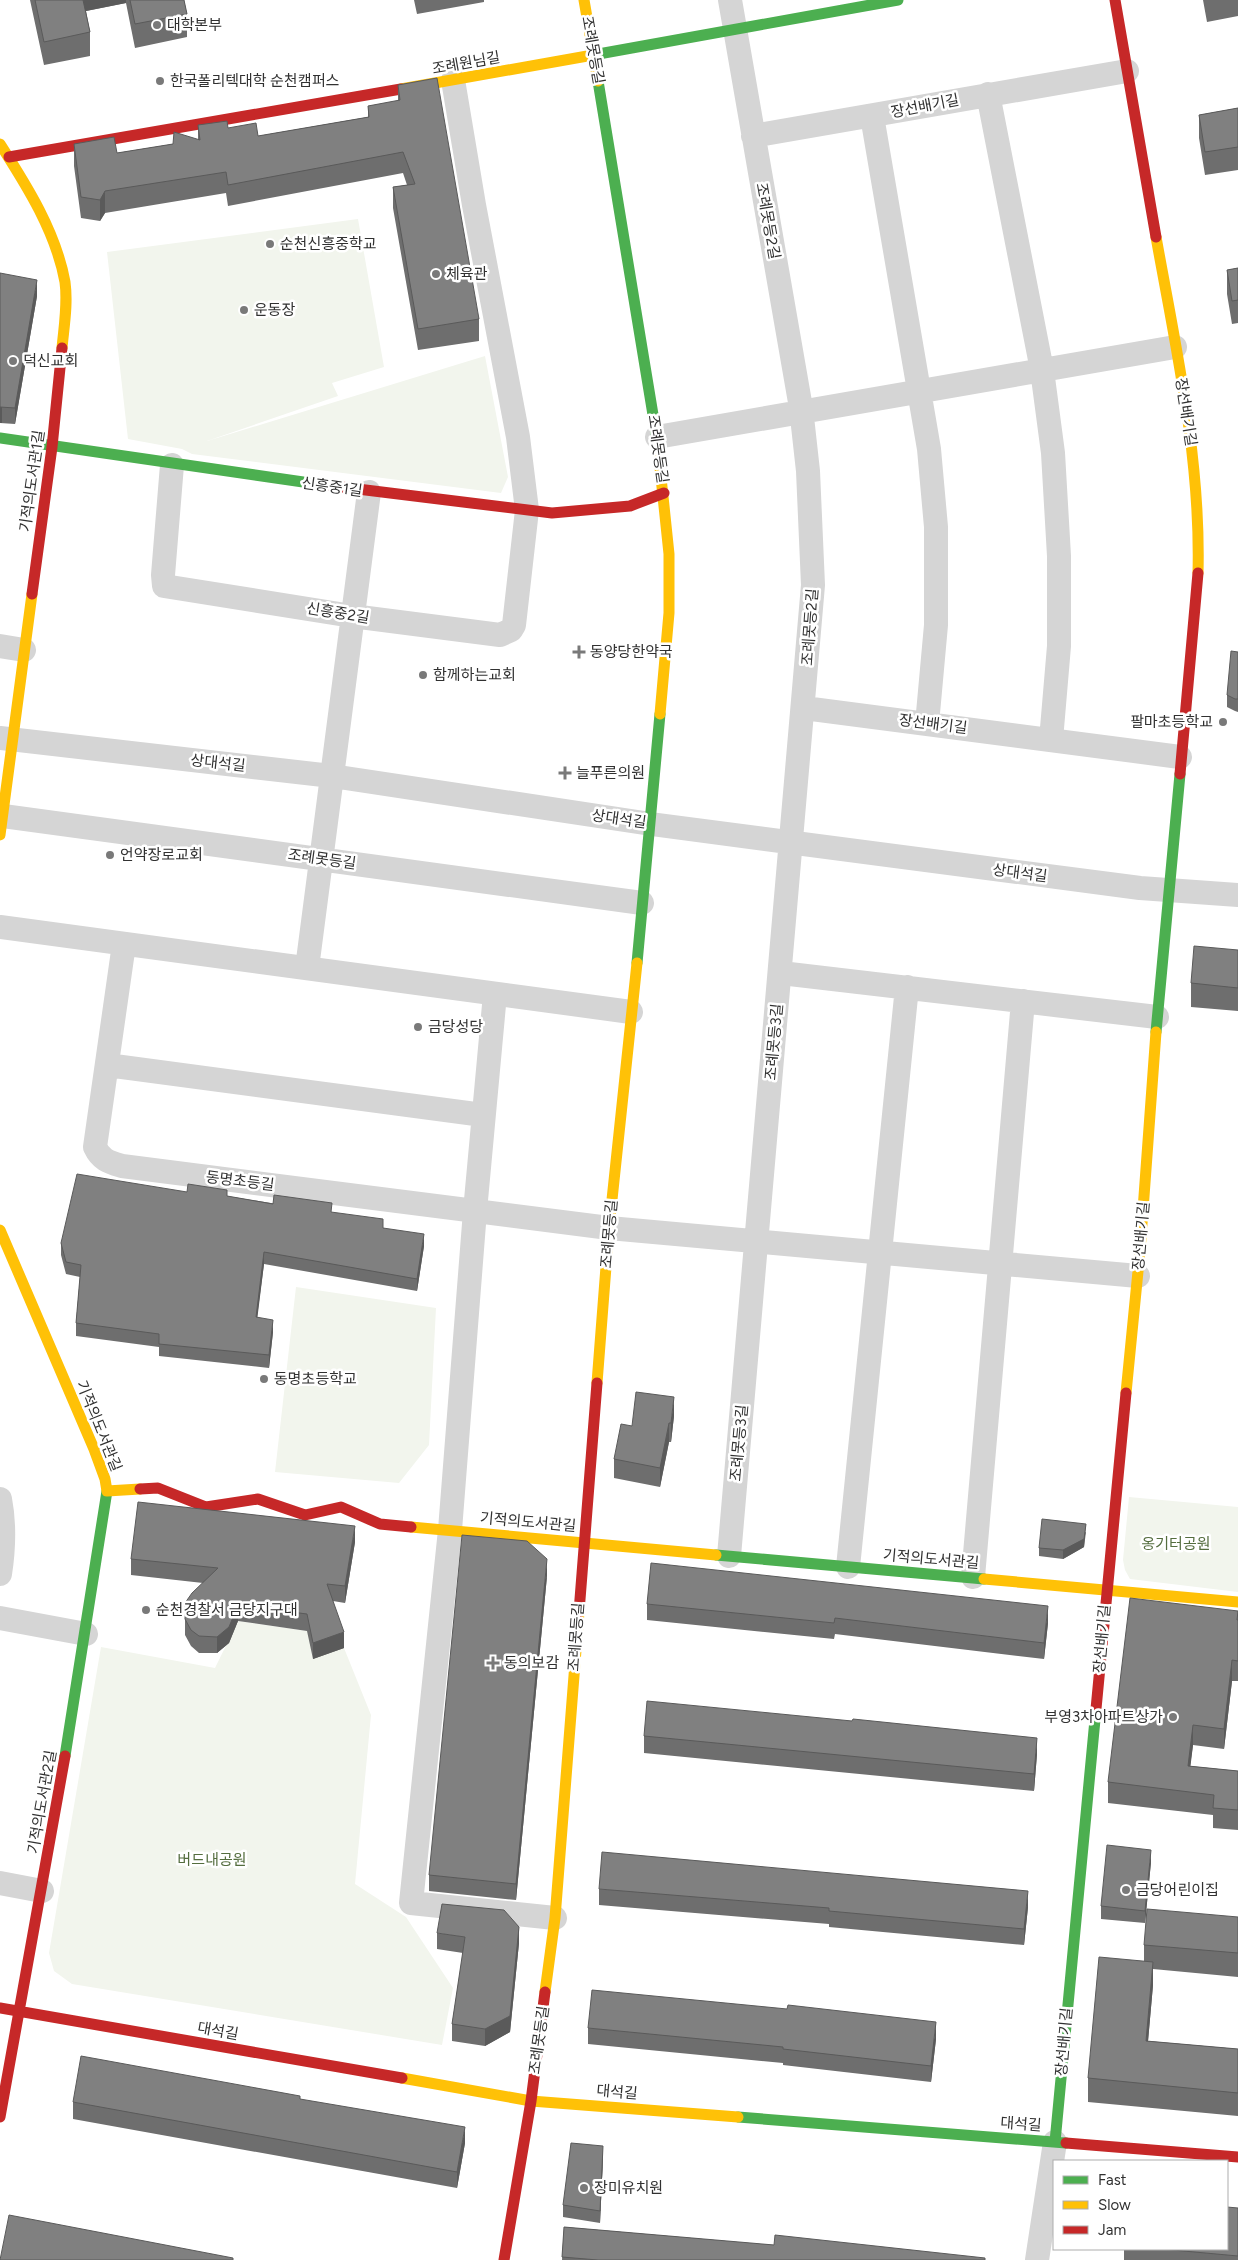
<svg xmlns="http://www.w3.org/2000/svg" width="1238" height="2260" viewBox="0 0 1238 2260" font-family="Figtree,'Noto Sans KR',sans-serif">
	<rect width="100%" height="100%" fill="#fff"/>
	<!-- green -->
	<path fill="#f2f5ed" d="M358,219L384,367L332,383L338,396L207,441L485,356L508,477L501,493L192,454L182,449L128,439L107,252Z
		M296,1287L436,1308L429,1445L399,1483L275,1472Z
		M1129,1497L1238,1507V1592L1130,1579L1125,1570L1123,1560Z
		M238,1621L307,1631L344,1648L371,1715L355,1884L406,1917L453,1988L442,2045L72,1984L54,1971L49,1953L101,1647L215,1668Z"/>
	<g fill="none" stroke-linecap="round" stroke-linejoin="round">
		<!-- street -->
		<path stroke="#d5d5d5" stroke-width="24" d="M988,94L1042,370L1053,453L1059,556V646L1051,740
			M872,116L929,449L936,527V625L927,724
			M753,136L1127,71
			M657,437L1175,347
			M172,465L163,575L164,586L352,616L500,635L511,630L514,625L527,510L518,437L474,205L453,80
			M0,646L24,650
			M804,708L1180,757
			M0,738L332,776L651,824L1140,888L1238,895
			M3,816L642,903
			M0,927L631,1012
			M124,944L95,1147C101,1160 109,1162 122,1166L609,1228L1138,1276
			M307,968L369,492
			M781,973L1157,1017
			M495,994L475,1211L450,1530L411,1903L555,1918
			M107,1065L483,1115
			M0,1499C5,1525 4,1548 0,1574
			M729,1556L813,585L808,471L801,408L730,0
			M848,1567L907,987
			M973,1577L1023,1001
			M0,1618L86,1634
			M0,1883L42,1891
			M1037,2260L1055,2142"/>
		<!-- fast -->
		<path stroke="#4caf50" stroke-width="11" d="M593,55L898,0
			M598,81L657,439
			M0,438L317,484
			M637,963L660,714
			M1156,1032L1180,774
			M716,1555L984,1579
			M65,1756L107,1491
			M738,2117L1066,2143
			M1055,2142L1096,1709"/>
		<!-- slow -->
		<path stroke="#ffc107" stroke-width="11" d="M584,0L598,81
			M401,89L593,55
			M0,144C27,186 56,232 65,282C68,304 64,326 62,348
			M1156,237C1176,348 1201,460 1198,573
			M657,439L669,554V613L660,714
			M0,835L32,594
			M0,1230L94,1449L105,1479L107,1491L140,1489
			M597,1383L609,1228L637,963
			M1126,1393L1140,1251L1156,1032
			M411,1527L716,1555
			M984,1579L1238,1602
			M545,1992L555,1918L579,1612
			M402,2078L531,2101L738,2117"/>
		<!-- jam -->
		<path stroke="#c62828" stroke-width="11" d="M1115,0L1156,237
			M9,157L401,89
			M317,484L552,513L630,506L664,493
			M32,594L52,447L62,348
			M1180,774L1198,573
			M140,1489L158,1488L206,1507L258,1499L305,1515L341,1507L380,1524L411,1527
			M579,1612L597,1383
			M1096,1709L1126,1393
			M0,2008L402,2078
			M0,2117L65,1756
			M1066,2143L1238,2157
			M504,2260L531,2101L545,1992"/>
	</g>
	<!-- wall -->
	<path fill="#6e6e6e" d="M30,0H184L187,14V37L135,48L126,3L86,11L90,32V56L44,65Z
		M414,0H484V2L417,14Z
		M1203,0H1238V16L1207,22Z
		M398,85L479,319V341L418,350L393,208V187L407,185L403,173L228,206L226,193L105,213L100,221L81,218L74,166V144L117,153L198,140V125L228,128L258,136L368,117V106L398,101Z
		M1238,108V170L1205,175L1199,138V115Z
		M1238,268V323L1232,324L1227,294V270Z
		M0,273L37,296L15,424L0,423Z
		M1238,652V712L1235,711L1227,707V695Z
		M1238,950V1011L1191,1007V983Z
		M187,1192L227,1196L332,1213L383,1228L424,1246L417,1291L264,1264L257,1317L273,1332L269,1368L159,1356V1347L76,1336V1323L80,1277L66,1274L61,1255V1243Z
		M674,1416L671,1442H669L660,1487L614,1478V1459L632,1426Z
		M1086,1532L1084,1547L1063,1559L1039,1556V1548Z
		M355,1542L345,1603L333,1601L344,1648L313,1659L307,1631L238,1621L229,1643L217,1653H199L191,1646L185,1635V1619L203,1583L131,1575V1559Z
		M547,1576L516,1900L429,1891V1875Z
		M647,1604L1048,1623L1044,1659L835,1634L834,1639L647,1620Z
		M1238,1611V1681H1232L1224,1749L1193,1745L1190,1766L1238,1771V1830L1213,1828V1815L1108,1803V1782Z
		M852,1721L1037,1754L1034,1791L644,1753V1736Z
		M1151,1862L1145,1923L1101,1919V1906Z
		M599,1889L1028,1907L1024,1945L829,1927V1924L599,1905Z
		M1238,1917V1977L1153,1969V1985L1148,2041L1238,2049V2116L1088,2102V2078L1144,1961V1945Z
		M437,1933L519,1943L510,2032L485,2046L452,2041V2024L463,1953L437,1949Z
		M588,2028L936,2039L931,2082L783,2065V2063L588,2044Z
		M73,2102L465,2143L457,2188L73,2119Z
		M603,2158L600,2223L563,2217V2205Z
		M1238,2208V2260H1124V2249H1227Z
		M564,2227L774,2245L985,2260H562Z"/>
	<!-- shaded-wall -->
	<path fill="#5a5a5a" d="M81,0H126V3L81,12Z
		M105,191V213L100,221V200Z
		M37,280V296L15,424V408Z
		M2,406V423H0V407Z
		M424,1234V1246L417,1291V1279Z
		M264,1252V1264L256,1329V1317Z
		M273,1320V1332L269,1368V1355Z
		M674,1397V1416L671,1442V1423Z
		M669,1423V1442L660,1487V1468Z
		M1086,1524L1084,1547L1063,1559V1550Z
		M355,1526V1542L345,1603V1586Z
		M547,1559V1576L516,1900V1884Z
		M238,1605V1621L229,1643L217,1653V1637Z
		M1048,1606V1623L1044,1659V1643Z
		M344,1632V1648L313,1659V1643Z
		M1232,1660V1681L1224,1749V1729Z
		M1193,1725V1745L1188,1787V1766Z
		M1037,1738V1754L1034,1791V1774Z
		M1151,1850V1862L1145,1923V1911Z
		M1028,1891V1907L1024,1945V1929Z
		M519,1927V1943L510,2032L485,2046V2029Z
		M1153,1962V1985L1146,2064V2041Z
		M936,2022V2039L931,2082V2066Z
		M465,2127V2143L457,2188V2172Z
		M603,2146V2158L600,2223V2211Z"/>
	<!-- building -->
	<path fill="#808080" stroke="#5a5a5a" d="M35,0H83L90,32L44,42Z
		M130,0H184L187,14L135,24Z
		M437,78L479,319L418,329L393,187L415,184L403,152L228,185L226,172L105,191L100,200L81,197L74,144L114,137L117,153L173,144L174,132L200,140L198,125L227,121L228,128L256,123L258,136L369,117L368,106L400,100L398,85Z
		M1238,108V147L1205,152L1199,115Z
		M1238,268V300L1232,301L1227,270Z
		M0,273L37,280L15,408L0,407Z
		M1231,651L1238,652V699H1235L1227,695Z
		M1194,946L1238,950V988L1191,983Z
		M77,1174L187,1192L188,1184L227,1190V1196L273,1204L274,1195L332,1203L331,1212L383,1219V1228L424,1234L417,1279L264,1252L256,1317L273,1320L269,1355L159,1344V1334L76,1323L81,1265L66,1262L61,1243Z
		M636,1392L674,1397L671,1423H669L660,1468L614,1459L621,1424L632,1426Z
		M138,1502L355,1526L345,1586L327,1584L344,1632L313,1643L307,1614L238,1605L229,1627L217,1637L199,1636L191,1630L185,1619V1603L192,1593L218,1568L131,1559Z
		M1042,1519L1086,1524L1084,1539L1063,1550L1039,1548Z
		M462,1535L527,1541L547,1559L516,1884L429,1875Z
		M651,1563L1048,1606L1044,1643L835,1618L834,1623L647,1604Z
		M1130,1598L1238,1611L1237,1620H1238V1661L1232,1660L1224,1729L1193,1725L1188,1766L1238,1771V1810L1213,1808L1214,1795L1108,1782Z
		M647,1701L852,1721L853,1719L1037,1738L1034,1774L644,1736Z
		M1107,1845L1151,1850L1145,1911L1101,1906Z
		M602,1852L1028,1891L1024,1929L829,1911V1908L599,1889Z
		M442,1904L504,1910L519,1927L510,2016L485,2029L452,2024L465,1937L437,1933Z
		M1147,1909L1238,1917V1953L1144,1945Z
		M1099,1957L1153,1962L1146,2041L1238,2049V2093L1088,2078Z
		M592,1990L787,2009L788,2005L936,2022L931,2066L783,2049V2047L588,2028Z
		M81,2056L300,2096V2099L465,2127L457,2172L73,2102Z
		M571,2143L603,2146L600,2211L563,2205Z
		M1227,2207L1238,2208V2256L1162,2249H1227Z
		M9,2215L233,2258V2260H0Z
		M564,2227L774,2245L775,2235L985,2258V2260H598L562,2257Z"/>
	<!-- markers -->
	<g fill="#797979" stroke="#fff" stroke-width="2">
		<circle cx="157" cy="25" r="5"/>
		<circle cx="160" cy="81" r="5"/>
		<circle cx="270" cy="244" r="5"/>
		<circle cx="436" cy="274" r="5"/>
		<circle cx="244" cy="310" r="5"/>
		<circle cx="13" cy="361" r="5"/>
		<path d="M576.5 644.5h5v5h5v5h-5v5h-5v-5h-5v-5h5z"/>
		<circle cx="423" cy="675" r="5"/>
		<circle cx="1223" cy="722" r="5"/>
		<path d="M562.5 765.5h5v5h5v5h-5v5h-5v-5h-5v-5h5z"/>
		<circle cx="110" cy="855" r="5"/>
		<circle cx="418" cy="1027" r="5"/>
		<circle cx="264" cy="1379" r="5"/>
		<circle cx="146" cy="1610" r="5"/>
		<path d="M490.5 1655.5h5v5h5v5h-5v5h-5v-5h-5v-5h5z"/>
		<circle cx="1173" cy="1717" r="5"/>
		<circle cx="1126" cy="1890" r="5"/>
		<circle cx="584" cy="2188" r="5"/>
	</g>
	<g text-anchor="middle" dominant-baseline="central" stroke-width="5" stroke-linejoin="round" paint-order="stroke">
		<!-- poi labels -->
		<g font-size="15" fill="#313131" stroke="#fff" text-anchor="start">
			<text x="167" y="25">대학본부</text>
			<text x="170" y="81">한국폴리텍대학 순천캠퍼스</text>
			<text x="280" y="244">순천신흥중학교</text>
			<text x="446" y="274">체육관</text>
			<text x="254" y="310">운동장</text>
			<text x="23" y="361">덕신교회</text>
			<text x="590" y="652">동양당한약국</text>
			<text x="433" y="675">함께하는교회</text>
			<text x="1213" y="722" text-anchor="end">팔마초등학교</text>
			<text x="576" y="773">늘푸른의원</text>
			<text x="120" y="855">언약장로교회</text>
			<text x="428" y="1027">금당성당</text>
			<text x="274" y="1379">동명초등학교</text>
			<text x="156" y="1610">순천경찰서 금당지구대</text>
			<text x="504" y="1663">동의보감</text>
			<text x="1163" y="1717" text-anchor="end">부영3차아파트상가</text>
			<text x="1136" y="1890">금당어린이집</text>
			<text x="594" y="2188">장미유치원</text>
		</g>
		<!-- street labels -->
		<g font-size="15" fill="#313131" stroke="#fff">
			<text transform="translate(593 50) rotate(80)">조례못등길</text>
			<text transform="translate(466 63) rotate(-10)">조례원님길</text>
			<text transform="translate(925 106) rotate(-11)">장선배기길</text>
			<text transform="translate(768 221) rotate(80)">조례못등2길</text>
			<text transform="translate(1186 412) rotate(81)">장선배기길</text>
			<text transform="translate(658 449) rotate(82)">조례못등길</text>
			<text transform="translate(32 481) rotate(-82)">기적의도서관1길</text>
			<text transform="translate(332 487) rotate(8)">신흥중1길</text>
			<text transform="translate(338 613) rotate(9)">신흥중2길</text>
			<text transform="translate(810 627) rotate(-86)">조례못등2길</text>
			<text transform="translate(933 724) rotate(7)">장선배기길</text>
			<text transform="translate(218 763) rotate(6)">상대석길</text>
			<text transform="translate(619 819) rotate(8)">상대석길</text>
			<text transform="translate(322 859) rotate(8)">조례못등길</text>
			<text transform="translate(1020 873) rotate(7)">상대석길</text>
			<text transform="translate(774 1042) rotate(-85)">조례못등3길</text>
			<text transform="translate(240 1181) rotate(7)">동명초등길</text>
			<text transform="translate(609 1234) rotate(-85)">조례못등길</text>
			<text transform="translate(1141 1236) rotate(-85)">장선배기길</text>
			<text transform="translate(99 1426) rotate(68)">기적의도서관길</text>
			<text transform="translate(739 1443) rotate(-85)">조례못등3길</text>
			<text transform="translate(528 1522) rotate(5)">기적의도서관길</text>
			<text transform="translate(931 1559) rotate(5)">기적의도서관길</text>
			<text transform="translate(576 1637) rotate(-86)">조례못등길</text>
			<text transform="translate(1102 1639) rotate(-85)">장선배기길</text>
			<text transform="translate(42 1802) rotate(-80)">기적의도서관2길</text>
			<text transform="translate(218 2031) rotate(10)">대석길</text>
			<text transform="translate(539 2040) rotate(-82)">조례못등길</text>
			<text transform="translate(1064 2042) rotate(-85)">장선배기길</text>
			<text transform="translate(617 2092) rotate(5)">대석길</text>
			<text transform="translate(1021 2124) rotate(4)">대석길</text>
		</g>
		<!-- park labels -->
		<g font-size="15" fill="#546d3e" stroke="#fff">
			<text x="1176" y="1544">옹기터공원</text>
			<text x="212" y="1860">버드내공원</text>
		</g>
	</g>
	<!-- legend -->
	<rect x="1053" y="2160" width="175" height="90" fill="#ffffff" stroke="#adadad"/>
	<rect x="1063" y="2176" width="25" height="8" fill="#4caf50" stroke="#adadad"/>
	<text x="1098" y="2185" font-size="15" fill="#313131">Fast</text>
	<rect x="1063" y="2201" width="25" height="8" fill="#ffc107" stroke="#adadad"/>
	<text x="1098" y="2210" font-size="15" fill="#313131">Slow</text>
	<rect x="1063" y="2226" width="25" height="8" fill="#c62828" stroke="#adadad"/>
	<text x="1098" y="2235" font-size="15" fill="#313131">Jam</text>
</svg>
